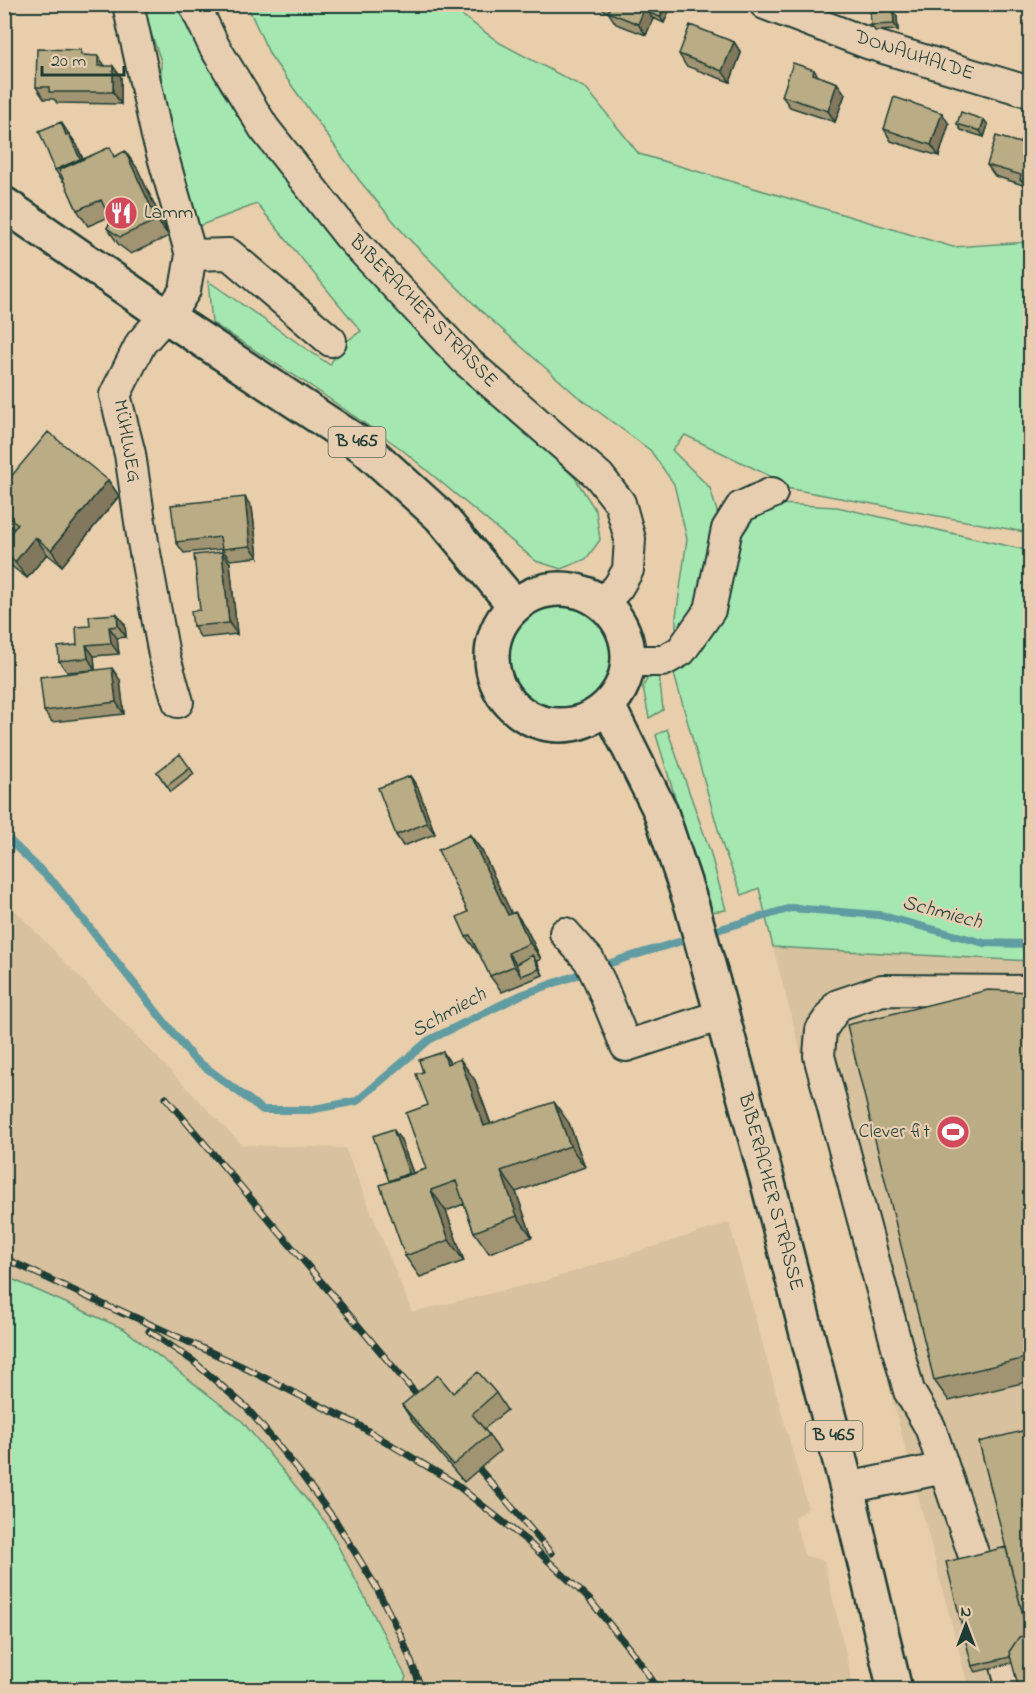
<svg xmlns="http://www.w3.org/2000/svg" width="1035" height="1694" viewBox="0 0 1035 1694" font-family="'Indie Flower',sans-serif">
	<rect width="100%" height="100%" fill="#e9ceab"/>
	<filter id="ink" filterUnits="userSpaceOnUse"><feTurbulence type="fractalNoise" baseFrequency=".0167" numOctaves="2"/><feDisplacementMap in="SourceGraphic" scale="12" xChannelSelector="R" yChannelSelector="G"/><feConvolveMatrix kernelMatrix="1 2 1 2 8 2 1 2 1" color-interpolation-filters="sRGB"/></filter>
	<g filter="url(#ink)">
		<!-- built -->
		<path fill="#d7c19e" d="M4,899L242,1145L345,1148L412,1312L544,1281L729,1223L808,1508L794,1518L804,1555L824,1561L854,1689H401L406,1677L124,1329L5,1276Z
			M773,947L1030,961V1689H969Z"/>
		<!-- green -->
		<path fill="#a5e7b1" stroke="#629272" stroke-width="1.5" d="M141,5H183L221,90L315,219L427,339L575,478L596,511L600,540L586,559L561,569L536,561L400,448L311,386L212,323L208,281L330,365L340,346L361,331L257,204L196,227L161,101V61Z
			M247,5H448L500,43L587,89L639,154L953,247L1030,242V533L786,488L776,479L685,435L672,450L710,488L720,522L702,607L676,639V617L687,539L674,484L650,450L576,395L480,310L406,236L359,180L270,55Z
			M778,504L837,507L1030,551V961L773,947L759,888L742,895L723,847L674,674L717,623L737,541L750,516Z
			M506 656a54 54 0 1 1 108 0a54 54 0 1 1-108 0Z
			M659,674L663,710L649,718L643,687L647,679Z
			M667,729L710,851L726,910L710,912L656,735Z
			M5,1276L124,1329L242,1421L326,1523L406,1677L401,1689H5Z"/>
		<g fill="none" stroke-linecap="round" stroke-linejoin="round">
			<!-- stream -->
			<path stroke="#619ca1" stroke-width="8" d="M4,835L55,884L193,1058L263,1110H309L357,1101L429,1040L521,995L625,958L695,937
				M707,933L791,908L879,915L984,943L1030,944"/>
			<defs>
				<path id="minor" d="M128,4L157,136L191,255L185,290L176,304L141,343L115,395L130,454L143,542L164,655L178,702
					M194,4L214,46L264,128L349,236L465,360L599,476L620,503L630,539L628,570L618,587L603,603
					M765,4L870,44L1030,92
					M191,255L229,254L331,341
					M629,661H663L681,651L710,610L727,529L741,507L772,493
					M565,933L589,960L600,982L626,1046L722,1015
					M847,1488L944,1468
					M1013,1690L973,1553L930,1427L909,1391L819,1056L821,1030L838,1005L882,990L1030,991"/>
				<path id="major" d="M4,204L166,316L363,446L440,516L515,606
					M492 657a68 68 0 1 1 136 0a68 68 0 1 1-136 0Z
					M608,706L660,810L692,906L768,1183L847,1488L895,1690"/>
			</defs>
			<!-- minor casing -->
			<use href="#minor" stroke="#1f3d34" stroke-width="34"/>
			<!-- major casing -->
			<use href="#major" stroke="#1f3d34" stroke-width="38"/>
			<!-- minor -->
			<use href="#minor" stroke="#e8ceb0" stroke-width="30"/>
			<!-- major -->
			<use href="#major" stroke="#e8ceb0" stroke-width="33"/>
			<defs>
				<path id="rail" d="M166,1098L427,1407
					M4,1258L124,1314
					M117,1309L241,1366L355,1423L453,1482L527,1541L589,1599L636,1657L659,1690
					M149,1331L193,1361L247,1408L298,1470L337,1523L375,1585L402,1638L422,1690
					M469,1457L551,1553"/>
			</defs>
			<!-- rail casing -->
			<use href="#rail" stroke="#1f3d34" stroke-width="7"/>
			<!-- rail -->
			<use href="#rail" stroke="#e8ceb0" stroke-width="4.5" stroke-dasharray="14" stroke-linecap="butt"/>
		</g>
		<!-- wall -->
		<path fill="#a09472" stroke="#1f3d34" stroke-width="1.5" d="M591,4H672L664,23L653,18L646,35L616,24L608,12Z
			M897,17L898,30L875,31L871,25Z
			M734,42L741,53L730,82L686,66L679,54Z
			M85,55L105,66L121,77V104L57,103L54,99H44L36,87Z
			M814,70L818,76L837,83L845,94L835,122L790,107L782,96Z
			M984,120L988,125L984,137L961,130L957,124Z
			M949,124L939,156L891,141L884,129Z
			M69,134L77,145L83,159L116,156L137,168L169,236L131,254L119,245L107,228L111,221L109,217L88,226L77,210L64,180L63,181L55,170Z
			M1030,142V192L1028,191L1023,185L995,176L987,165L1020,143Z
			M108,480L119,496L62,566L47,554L27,578L10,565L4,557V541L14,529L4,521V485Z
			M252,508L258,557L230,560L222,549L184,553L176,542Z
			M230,563L237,634L201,638L193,626L200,610Z
			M117,614L125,625L126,637L117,638L119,654L94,656L95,670L67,672L59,661L77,645L90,626Z
			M120,680L124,714L52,722L44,711Z
			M190,768L194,774L171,792L157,772Z
			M410,776L418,788L435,834L403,846L396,835Z
			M470,835L482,851L511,913L526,928L541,959L537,961L543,975L502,992L490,976L479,952L478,953L466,937Z
			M1030,992V1381L949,1401L934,1380Z
			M443,1052L450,1063L475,1080L491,1124L569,1123L585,1167L516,1192L532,1237L489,1253L474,1232L464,1204L446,1211L464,1261L420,1277L405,1256L390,1182L401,1140L413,1173L426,1169L428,1105L423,1072Z
			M453,1393H496L507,1410L484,1429L500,1451L464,1482L413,1422L402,1405Z
			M1030,1429L1012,1663L976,1672L972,1666L1006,1547Z"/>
		<!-- shaded-wall -->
		<path fill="#82785d" stroke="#1f3d34" stroke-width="1.5" d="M642,4H655L649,13L653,19L646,35L638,24Z
			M666,4H672L664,23L660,17Z
			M893,11L897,17L898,30L894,24Z
			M734,42L741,53L730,82L722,71Z
			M98,56L106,67L98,66Z
			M113,66L121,77V104L113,92Z
			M837,83L845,94L835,122L828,111Z
			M942,113L949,124L939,156L931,145Z
			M984,120L988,125L984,137L980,131Z
			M61,122L69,134L73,146L66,135Z
			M69,134L77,145L87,171L80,159Z
			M125,151L137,168L169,236L157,220Z
			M108,480L119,496L62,566L51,550Z
			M245,497L252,508L258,557L250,546Z
			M35,537L47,554L27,578L15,562Z
			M222,552L230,563L237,634L229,623Z
			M117,614L125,625L126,637L118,626Z
			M109,627L117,638L119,654L111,643Z
			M86,645L94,656L95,670L88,658Z
			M112,668L120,680L124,714L116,702Z
			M410,776L418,788L435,834L427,823Z
			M470,835L482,851L520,931L508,915Z
			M515,912L526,928L541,959L530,943Z
			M508,953L520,969L521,976L514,966Z
			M532,955L536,961L543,975L539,969Z
			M443,1052L457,1073L447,1064Z
			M460,1059L475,1080L499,1148L484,1126Z
			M554,1102L569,1123L585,1167L570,1146Z
			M393,1129L401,1140L417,1185L409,1173Z
			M501,1171L516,1192L532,1237L517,1216Z
			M431,1190L446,1211L464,1261L449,1240Z"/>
		<!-- building -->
		<path fill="#baac85" stroke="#1f3d34" stroke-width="1.5" d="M610,4H642L641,6L645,7L638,24L608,12L611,5Z
			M648,4H666L660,17L649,13L646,9Z
			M893,11L894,24L871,25L870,12Z
			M690,25L734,42L722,71L679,54Z
			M37,49L81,50V55L98,56V66H113V92H49V87H36Z
			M793,63L814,70L813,74L837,83L828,111L782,96Z
			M894,97L942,113L931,145L884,129Z
			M961,112L984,120L980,131L957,124Z
			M61,122L66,135L69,134L80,159L55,170L39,131Z
			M996,136L1020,143L1021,139L1030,142V183L1020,180L1021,175L987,165Z
			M110,147L114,157L125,151L157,220L120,237L107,228L111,221L101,200L77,210L59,170Z
			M48,432L108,480L51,550L35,537L15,562L4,553V541L18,524L4,514V485Z
			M245,497L250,546L222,549L220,537L176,542L171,505Z
			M222,552L229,623L193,626L191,611L200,610L194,555Z
			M117,614L118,626L109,627L111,643L86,645L88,658L59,661L58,647L77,645L76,627L90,626L89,616Z
			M112,668L116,702L44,711L40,677Z
			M180,754L190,768L167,786L157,772Z
			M410,776L427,823L396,835L378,788Z
			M470,835L508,915L515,912L530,943L508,953L514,966L490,976L470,935L466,937L457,917L468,912L438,850Z
			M532,955L539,969L521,976L516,964Z
			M988,990L1030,992V1357L934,1380L847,1025Z
			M443,1052L447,1064L460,1059L484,1126L554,1102L570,1146L501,1171L517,1216L474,1232L456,1181L431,1190L449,1240L405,1256L380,1185L426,1169L406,1113L428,1105L416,1074L423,1072L419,1060Z
			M393,1129L409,1173L389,1181L373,1136Z
			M478,1372L496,1393L472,1414L489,1435L453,1465L402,1405L438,1375L453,1393Z
			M1030,1429V1689H1019L1009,1652L1019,1637L1028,1635L979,1442Z
			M1006,1547L1028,1635L1019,1637L1009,1652L1010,1657L972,1666L946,1562Z"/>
	</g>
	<!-- icons -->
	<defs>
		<symbol id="restaurant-disc" viewBox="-11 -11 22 22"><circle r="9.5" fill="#d1495b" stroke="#e8ceb0"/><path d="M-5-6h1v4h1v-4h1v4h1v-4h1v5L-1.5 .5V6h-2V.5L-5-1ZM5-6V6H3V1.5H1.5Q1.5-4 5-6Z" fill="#fff"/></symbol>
		<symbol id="stadium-disc" viewBox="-11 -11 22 22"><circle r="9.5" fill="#d1495b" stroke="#e8ceb0"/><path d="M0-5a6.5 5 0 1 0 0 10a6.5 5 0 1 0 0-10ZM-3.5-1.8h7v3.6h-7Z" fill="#fff"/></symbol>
	</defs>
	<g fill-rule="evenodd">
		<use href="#restaurant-disc" x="102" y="194" width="38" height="38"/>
		<use href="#stadium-disc" x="934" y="1113" width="38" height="38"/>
	</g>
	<g text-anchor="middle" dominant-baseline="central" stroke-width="4.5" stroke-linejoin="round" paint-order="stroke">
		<!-- shield labels -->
		<g fill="#e8ceb0" stroke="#5b6859" stroke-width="1.5">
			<rect x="328.5" y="427" width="57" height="30" rx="4.5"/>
			<rect x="805.5" y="1421" width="57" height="30" rx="4.5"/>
		</g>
		<g font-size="18" font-weight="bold" fill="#1f3d34">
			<text x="357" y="442">B 465</text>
			<text x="834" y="1436">B 465</text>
		</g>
		<!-- street labels -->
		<g font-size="20" fill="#1f3d34" stroke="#e8ceb0">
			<text transform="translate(914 56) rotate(18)">DONAUHALDE</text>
			<text transform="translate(423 312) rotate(46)">BIBERACHER STRASSE</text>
			<text transform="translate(126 441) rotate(80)">MÜHLWEG</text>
			<text transform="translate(770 1192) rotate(75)">BIBERACHER STRASSE</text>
		</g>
		<!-- poi labels -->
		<g font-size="20" fill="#1f3d34" stroke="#e8ceb0" text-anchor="start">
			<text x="144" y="213">Lamm</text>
			<text x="930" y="1132" text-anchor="end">Clever fit</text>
		</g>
		<!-- water labels -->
		<g font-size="21" font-style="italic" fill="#24453d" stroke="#e8ceb0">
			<text transform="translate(942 913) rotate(15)">Schmiech</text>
			<text transform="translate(449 1013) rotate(-29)">Schmiech</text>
		</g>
	</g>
	<!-- margin -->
	<rect width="1035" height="1694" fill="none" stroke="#e8ceb0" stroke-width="24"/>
	<rect x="12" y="12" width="1011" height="1670" fill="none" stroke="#1f3d34" stroke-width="2" filter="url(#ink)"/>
	<!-- north arrow -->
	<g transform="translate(966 1625)" stroke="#e8ceb0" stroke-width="4.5" paint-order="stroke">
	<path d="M0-4.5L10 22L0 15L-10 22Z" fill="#1f3d34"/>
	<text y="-9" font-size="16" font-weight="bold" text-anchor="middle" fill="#1f3d34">N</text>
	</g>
	<!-- scale -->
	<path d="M42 66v9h82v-9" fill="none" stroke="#1f3d34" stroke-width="3"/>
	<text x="51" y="66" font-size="18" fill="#1f3d34" stroke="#e8ceb0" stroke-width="4.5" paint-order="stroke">20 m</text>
</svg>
